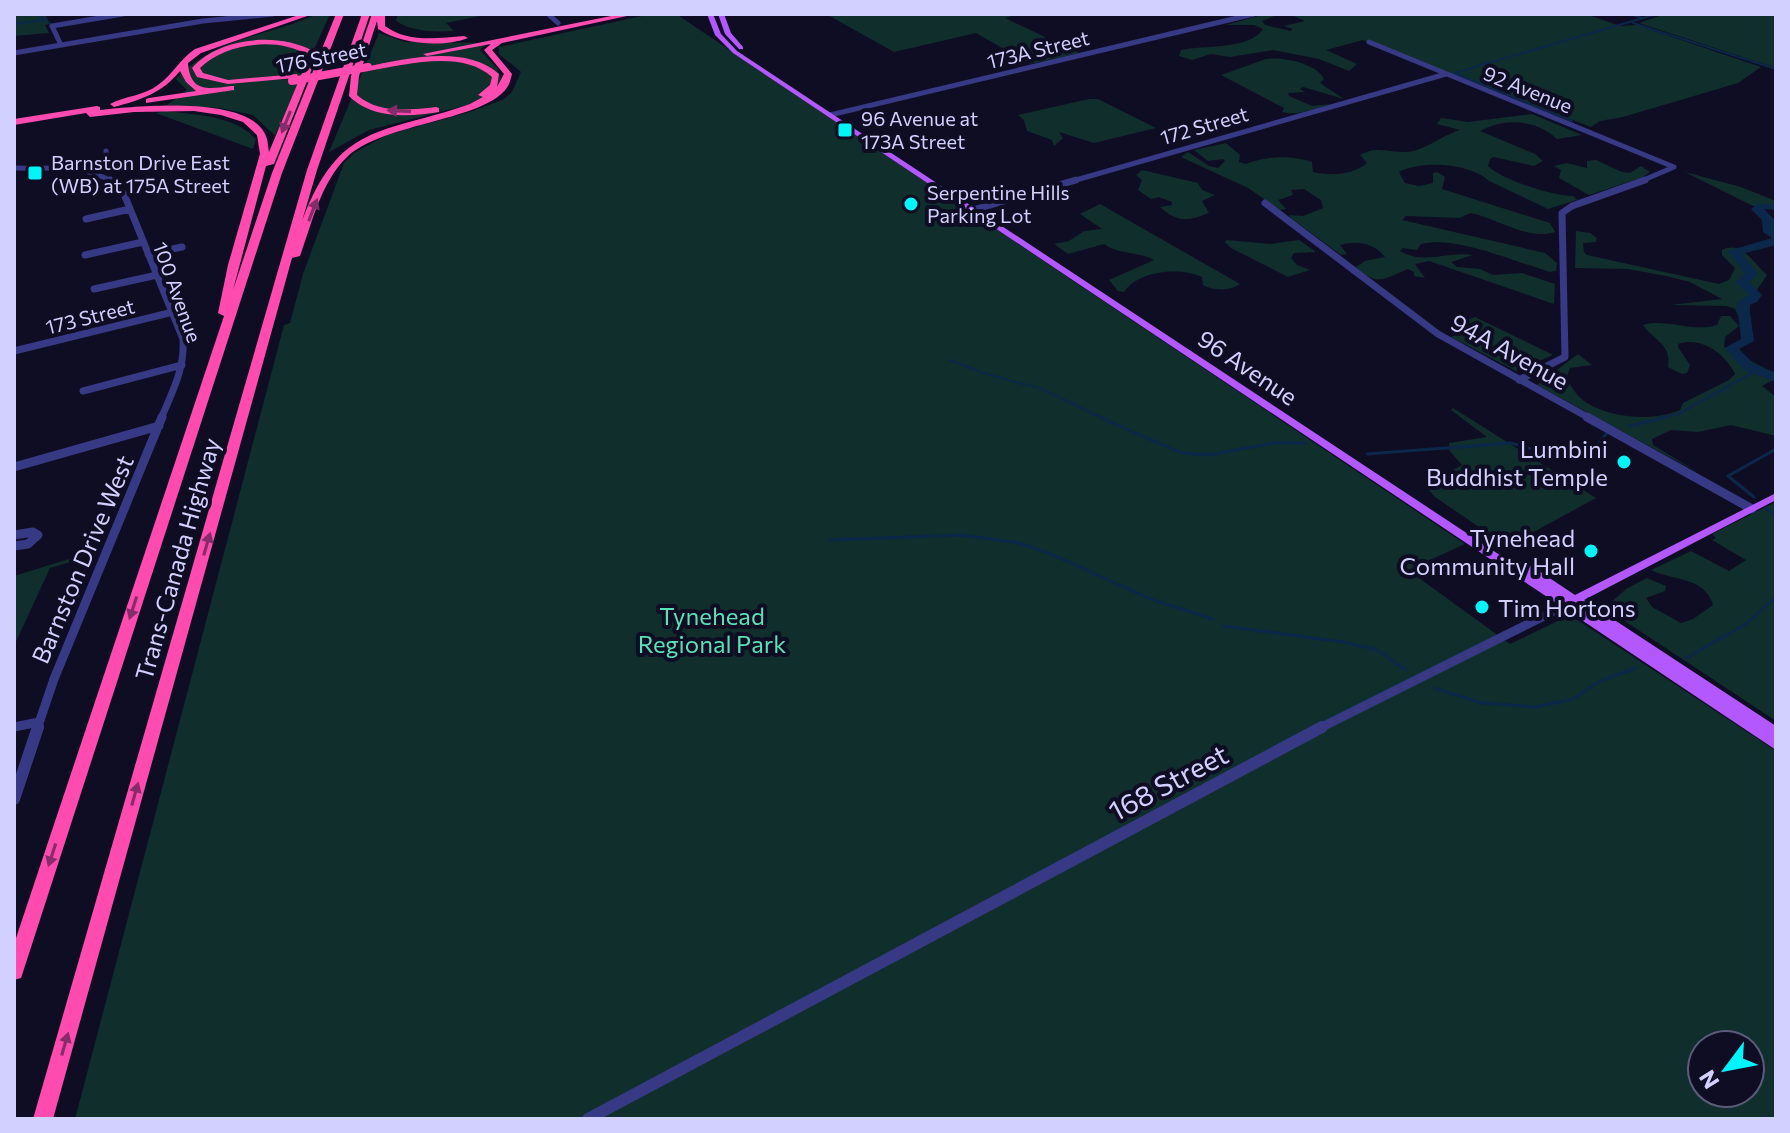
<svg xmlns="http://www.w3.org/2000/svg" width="1790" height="1133" viewBox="0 0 1790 1133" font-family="Commissioner,sans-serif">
	<rect width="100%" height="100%" fill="#0f0d24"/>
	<!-- green -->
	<path fill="#102e2b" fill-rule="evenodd" d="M14,14H45L50,24L45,25L49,33L14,36Z
		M317,14H330L275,136L253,115L220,108L167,105L187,90L176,79C218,35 266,38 317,14Z
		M398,14H490L446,23L454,31C435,32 412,32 396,21Z
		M651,14H676L1465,544L1408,570L1510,644L1570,615L1776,751V1119H75L284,325L290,323L303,274L344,163L354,153L387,135L473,111L504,99L512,92L521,72L499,54V47ZM1702,1045H1750V1093H1702Z
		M826,14H1018L1005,18L1079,53L1030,64L976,33L894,52Z
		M1266,14H1279L1262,21L1265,25L1290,31L1293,29L1284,26L1305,21L1289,14H1586L1620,26L1637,25L1761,67L1738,83L1623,117L1600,121L1591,127L1363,40L1326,50L1357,64L1349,71L1319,59L1273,50L1230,57L1211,54L1192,60L1179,56L1181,50C1203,45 1250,50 1263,29L1254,25H1226Z
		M1665,14H1776V68L1639,23Z
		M379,33L405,42L487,43L480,50L497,68L503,85L479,102L369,130L329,152Z
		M1266,59C1283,56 1318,64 1324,79L1320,83L1344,99L1303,87L1300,89L1305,92L1288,93L1289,96L1312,106L1331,104C1315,109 1299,116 1282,112L1284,108L1221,75Z
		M1089,99H1098L1156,128L1094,143L1059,132L1063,138L1054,146L1052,140L1027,131L1024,120L1018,115Z
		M165,111C197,115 233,115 256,139L253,149L156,113Z
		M1532,114L1582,135L1557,139C1536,120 1506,117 1480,131L1535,154L1543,161L1534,166L1494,157L1490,159L1488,166C1502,180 1553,196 1573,196L1577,200L1548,209L1489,181C1470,163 1422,160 1399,172L1405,183L1419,186L1433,183V173L1437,172L1445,177L1442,189L1550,223L1555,232C1528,241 1496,218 1471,213L1459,218L1406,216L1402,220L1545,253L1557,263L1556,271L1550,272C1514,262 1457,235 1421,244L1417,250L1403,248L1400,251C1423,265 1448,251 1473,255L1451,262L1457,267L1480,269L1493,275L1522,273L1555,284L1554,304L1429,261L1415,264L1425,278L1414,276V272L1408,269C1383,279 1378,287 1356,267L1365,261L1385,257C1374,243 1357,240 1340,245L1347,254L1341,255L1291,218L1289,215L1303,216L1323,208L1321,200L1304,189L1291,190L1293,195L1278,200L1286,209L1280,210L1248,188L1181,157L1188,152L1209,166L1218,168L1225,161L1223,159L1208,161L1194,150L1226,143L1240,155L1239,162L1246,164C1266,156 1291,155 1312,162L1313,172C1330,176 1354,175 1367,163L1360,155C1377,145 1389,153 1406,152C1422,152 1443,135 1460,130L1437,124L1441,118L1468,122Z
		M1596,160L1622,172L1630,173L1641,166L1650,172L1643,177L1589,195L1559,178L1561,170L1554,166L1567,163L1587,168V161Z
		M1142,170L1198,183L1202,190L1215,195L1202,201L1209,213C1188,221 1178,223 1160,207L1172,205V202L1159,197L1151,199L1138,190L1142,180L1136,175Z
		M1685,172L1741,187L1776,201V205L1753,206Z
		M1100,204L1240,284C1231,291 1213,291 1203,285L1202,277C1180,267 1139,270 1124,292L1118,291L1109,280L1154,260C1138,251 1119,255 1104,244L1068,254L1054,244L1069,241L1084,231L1102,229L1080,214Z
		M1576,231L1590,233L1597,238L1596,242L1583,243L1584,252L1587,255L1719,284L1729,280L1735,268L1722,255V250C1742,240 1753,263 1767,275C1756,293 1746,299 1751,322H1741L1735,309L1727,306L1671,305L1722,299L1690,282L1666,276L1628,269L1575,268Z
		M1227,240L1270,244L1299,240L1316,252L1294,253L1291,258L1297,265L1310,270L1288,277L1231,248L1225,242Z
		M1721,316H1730L1739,326L1725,337L1724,347L1776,374L1775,379L1762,386L1776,397V436L1731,425L1698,432L1671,430L1652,439L1653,445L1699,473L1537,385L1578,354L1592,365L1570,368L1566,379C1572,387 1577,397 1587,403C1612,418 1653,422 1680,410L1683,403L1729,380L1735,374C1725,354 1702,336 1678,344V347L1690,365L1687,373L1682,374L1668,367C1672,344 1653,340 1643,325C1665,318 1693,333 1717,325Z
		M1475,317L1553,355L1516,371L1451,337L1464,331L1459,326L1461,322Z
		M1453,408L1596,498L1510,545L1501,542L1435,497L1425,486L1462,465L1449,450V443L1487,437L1451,410Z
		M1776,502V721L1605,608L1626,589L1647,578L1666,586L1665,591L1646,598L1652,607L1681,623L1693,619L1713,605C1704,576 1673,581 1651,570L1691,551L1729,571L1746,560L1712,540L1716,538L1712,534Z
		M82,555L81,559L50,568L14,646V576Z"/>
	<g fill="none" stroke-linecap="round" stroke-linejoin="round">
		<!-- stream-far1 -->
		<path stroke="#0b274a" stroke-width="2" d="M37,14L51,24
			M1629,14L1642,18
			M1633,23L1776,69
			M14,24L45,20
			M1572,121L1454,73L1657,14
			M1772,243L1776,244
			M950,360L980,372L1042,389L1104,419
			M1657,419L1678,414L1756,371"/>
		<!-- stream -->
		<path stroke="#0b274a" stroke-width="3" d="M1100,417L1181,453L1209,455L1274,443H1305
			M1630,426L1665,417
			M1367,454L1511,443L1563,458L1566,453L1597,445L1606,434
			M1754,497L1728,476L1776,449
			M1766,508L1776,517
			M831,540L962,535L1019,543L1049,553L1153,600L1213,619
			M1224,626L1343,642L1377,650L1406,670
			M1686,658L1746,624L1776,597
			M1434,688L1482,703L1536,707L1573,699L1600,681L1636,668"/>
		<!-- river -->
		<path fill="#0b274a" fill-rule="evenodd" d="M1758,204H1776V210L1764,209L1774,219L1776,245L1742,254L1758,274L1749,282L1762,295L1757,302L1749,305L1754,341L1739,349L1754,364L1776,373V382L1744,370L1725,348L1741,339L1737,303L1749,295L1736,282L1745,273L1728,251L1772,238L1763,232L1762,220L1751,209Z"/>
		<!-- minor-far3 -->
		<path stroke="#373984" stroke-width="5" d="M548,14L558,23
			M1369,42L1674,167L1639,182
			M61,45L52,26L123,14
			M14,53L203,21L273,14
			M830,115L1254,14
			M14,168C48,169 83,164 113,182
			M93,172L107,161L106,151
			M1069,182L1446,74"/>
		<!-- minor-far2 -->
		<path stroke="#373984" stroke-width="7" d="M110,180L124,194L183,339C185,369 172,392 161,419
			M86,189L116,183
			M1265,203L1438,334L1591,419
			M973,210L1076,180
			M86,219L130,209
			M148,254L182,247
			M85,255L143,242
			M94,289L157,275
			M14,351L173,312
			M1519,380L1565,357L1562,213L1572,206L1645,180
			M83,391L182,365"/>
		<!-- minor-far1 -->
		<path stroke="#373984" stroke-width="9" d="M1587,417L1752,509
			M14,467L159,426
			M14,535L33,532L38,535L28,544L14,546
			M14,727L39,722
			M37,729L54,679L162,417
			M1318,729L1566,605"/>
		<!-- minor -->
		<path stroke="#373984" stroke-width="12" d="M14,799L38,727
			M588,1119L1322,727"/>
		<!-- major -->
		<path fill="#b357ff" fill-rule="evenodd" d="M707,14H713L721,34L737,51L1515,565L1516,561H1524L1575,595L1776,493V500L1584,600L1776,726V750L733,53L715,35Z
			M718,14H724L731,33L743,47V49H739L725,34Z"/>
		<!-- highway -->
		<path fill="#ff4baf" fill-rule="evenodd" d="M302,14H313L201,53L188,63C190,93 209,89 231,86H234V90L146,103V99L149,98L196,91L186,82L180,71C162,93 141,100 114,107L110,104C125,96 143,96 158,85C173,74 180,59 195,49Z
			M336,14H344L282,173L23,972L21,978L14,980V944L224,316L218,313L228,265L260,154L257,135L243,122L221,115L194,111L134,112L90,117L86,113L14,125V119L97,106L100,107V110C136,106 247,95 265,134C268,139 268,147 269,152L307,61L306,54C276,37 225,43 200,68L203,73L228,80L297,74L298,76L294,78L228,84L197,77L192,68C219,37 278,32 313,51L315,61L274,164L266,166L233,290L272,173Z
			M362,14H370L317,170L302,221C340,121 382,135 470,104L483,97L478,95L490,85L492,77C461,49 405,65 368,71H365V67C406,59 465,44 499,74L497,87L504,74L484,50L491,44L427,56L423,54L621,14H636L502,43L492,50L512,74C511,78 510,82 508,86C487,121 384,122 347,157C321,182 312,223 300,256L292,258L53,1119H33L307,170Z
			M372,14H385V26C408,43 437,38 464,36L468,38C443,48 400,44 378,29L377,21L359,76L357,95C379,114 409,110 436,107L439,108V112C409,117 372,119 349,96L351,76Z"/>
		<!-- highway-bridge -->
		<path stroke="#ff4baf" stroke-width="8" d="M292,81L368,67"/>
	</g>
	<!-- one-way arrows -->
	<defs><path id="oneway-solid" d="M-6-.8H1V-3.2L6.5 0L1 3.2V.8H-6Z" transform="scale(2)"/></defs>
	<g fill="#872c6a">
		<use href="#oneway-solid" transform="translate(399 111) rotate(-177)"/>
		<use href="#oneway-solid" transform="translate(286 122) rotate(112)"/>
		<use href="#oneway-solid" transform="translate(313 210) rotate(-69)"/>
		<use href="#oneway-solid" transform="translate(207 544) rotate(-74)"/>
		<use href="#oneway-solid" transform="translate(133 608) rotate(108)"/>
		<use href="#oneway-solid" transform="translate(135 794) rotate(-74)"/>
		<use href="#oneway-solid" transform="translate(52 855) rotate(108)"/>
		<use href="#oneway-solid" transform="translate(65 1044) rotate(-74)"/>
	</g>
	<!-- markers -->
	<g fill="#00f5fb" stroke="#0f0d24" stroke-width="3">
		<rect x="837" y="122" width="16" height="16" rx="4"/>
		<rect x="27" y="165" width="16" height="16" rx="4"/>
		<circle cx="911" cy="204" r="8"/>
		<circle cx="1624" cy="462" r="8"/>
		<circle cx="1591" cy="551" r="8"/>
		<circle cx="1482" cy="607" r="8"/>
	</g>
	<g text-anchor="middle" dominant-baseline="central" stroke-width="8" stroke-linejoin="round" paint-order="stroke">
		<!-- far-street labels -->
		<g font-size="20" fill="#d2d0ff" stroke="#0f0d24">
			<text transform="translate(1038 49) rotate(-14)">173A Street</text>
			<text transform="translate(321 57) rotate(-11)">176 Street</text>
			<text transform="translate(1528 89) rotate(22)">92 Avenue</text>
			<text transform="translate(1204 125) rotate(-16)">172 Street</text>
			<text transform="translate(178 292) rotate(70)">100 Avenue</text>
			<text transform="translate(90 316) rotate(-14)">173 Street</text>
		</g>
		<!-- far-poi labels -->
		<g font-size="20" fill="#d2d0ff" stroke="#0f0d24" text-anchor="start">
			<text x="861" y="118">96 Avenue at<tspan x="861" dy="23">173A Street</tspan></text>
			<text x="51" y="162">Barnston Drive East<tspan x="51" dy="23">(WB) at 175A Street</tspan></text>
			<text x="927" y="192">Serpentine Hills<tspan x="927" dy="23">Parking Lot</tspan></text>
		</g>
		<!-- street labels -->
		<g font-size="24" fill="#d2d0ff" stroke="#0f0d24">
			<text transform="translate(1510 351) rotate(29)">94A Avenue</text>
			<text transform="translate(1248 367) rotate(34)">96 Avenue</text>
			<text transform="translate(82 559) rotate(-67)">Barnston Drive West</text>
			<text transform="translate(177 559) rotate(-74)">Trans-Canada Highway</text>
		</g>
		<!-- poi labels -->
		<g font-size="24" fill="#d2d0ff" stroke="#0f0d24" text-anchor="end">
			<text x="1608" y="448">Lumbini<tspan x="1608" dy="28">Buddhist Temple</tspan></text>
			<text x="1575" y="537">Tynehead<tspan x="1575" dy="28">Community Hall</tspan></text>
			<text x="1498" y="607" text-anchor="start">Tim Hortons</text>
		</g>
		<!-- park labels -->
		<g font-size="24" fill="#58e3b6" stroke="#0f0d24">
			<text x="712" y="615">Tynehead<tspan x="712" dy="28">Regional Park</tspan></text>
		</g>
		<!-- near-street labels -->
		<g font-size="28" fill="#d2d0ff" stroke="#0f0d24">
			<text transform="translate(1168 782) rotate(-28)">168 Street</text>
		</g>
	</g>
	<!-- border -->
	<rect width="1790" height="1133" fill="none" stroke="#d2d0ff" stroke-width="32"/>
	<!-- north arrow -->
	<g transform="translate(1726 1069) rotate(238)"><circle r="38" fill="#0f0d24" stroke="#5d5b7c" stroke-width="2"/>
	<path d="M0-6L14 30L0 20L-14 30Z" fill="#00f5fb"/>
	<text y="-12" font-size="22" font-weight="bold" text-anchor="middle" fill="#d2d0ff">N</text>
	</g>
</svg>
